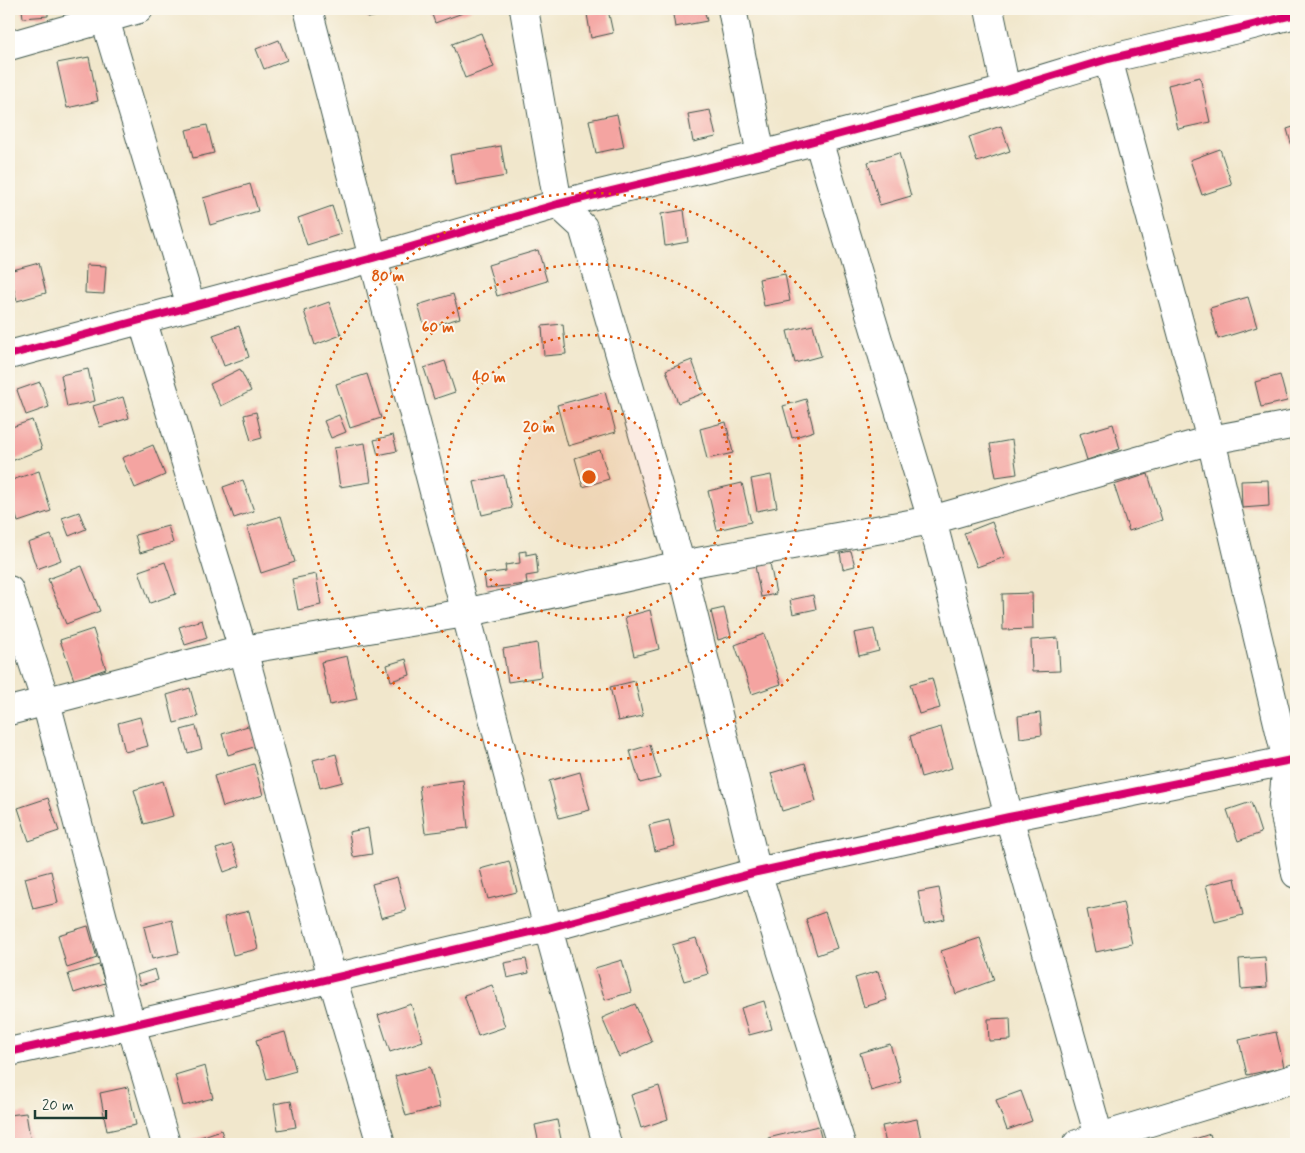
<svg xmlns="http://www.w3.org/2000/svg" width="1305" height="1153" viewBox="0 0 1305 1153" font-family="Mynerve,sans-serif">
	<rect width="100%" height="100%" fill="#fbf7ec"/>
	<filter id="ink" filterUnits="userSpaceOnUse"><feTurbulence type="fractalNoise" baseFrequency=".02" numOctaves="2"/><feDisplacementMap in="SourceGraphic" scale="10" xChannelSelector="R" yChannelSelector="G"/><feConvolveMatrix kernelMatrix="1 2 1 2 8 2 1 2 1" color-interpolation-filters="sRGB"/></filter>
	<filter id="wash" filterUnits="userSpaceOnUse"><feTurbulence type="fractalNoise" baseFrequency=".0096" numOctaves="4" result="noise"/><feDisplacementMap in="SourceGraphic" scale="20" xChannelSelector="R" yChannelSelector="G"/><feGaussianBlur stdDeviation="1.12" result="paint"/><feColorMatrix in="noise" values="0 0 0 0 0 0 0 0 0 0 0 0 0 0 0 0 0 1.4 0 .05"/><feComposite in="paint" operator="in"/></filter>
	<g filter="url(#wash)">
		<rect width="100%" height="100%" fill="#f1e7cc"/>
		<g id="blocks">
			<!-- building -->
			<path fill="#f4a4a1" d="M22,9H48V16L23,18Z
				M366,9H387L388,14L367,18Z
				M430,9H471V10L435,23Z
				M672,9H704L707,21L675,27Z
				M608,10L613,33L591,38L587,14Z
				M481,33L494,67L465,78L452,44Z
				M279,40L287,60L264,69L256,49Z
				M89,57L98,101L67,108L57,63Z
				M1200,77L1210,122L1178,129L1168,85Z
				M710,110L716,137L693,142L688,114Z
				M617,114L624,147L596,153L589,120Z
				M207,125L214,153L193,158L186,130Z
				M1001,126L1010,151L977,162L969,137Z
				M1296,126V157H1295L1287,129Z
				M501,146L506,176L455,185L450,155Z
				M1220,149L1232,185L1202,195L1190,160Z
				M899,153L911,196L880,205L868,162Z
				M250,184L258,211L210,225L203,198Z
				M332,206L341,234L307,245L298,218Z
				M684,210L688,242L665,246L661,214Z
				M538,250L547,281L497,296L488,265Z
				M39,263L46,293L17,301L9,271Z
				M86,265L106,266L104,294L85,293Z
				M785,274L790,301L764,306L759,279Z
				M453,294L460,318L425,328L418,305Z
				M1248,297L1257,327L1218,339L1210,308Z
				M329,302L341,335L315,345L304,311Z
				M563,324L566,354L544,356L542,326Z
				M813,325L821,356L795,363L787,331Z
				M239,326L249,357L224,366L213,335Z
				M692,360L704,393L678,403L666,370Z
				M445,361L455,392L434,399L424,368Z
				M88,369L95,401L67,407L61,375Z
				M240,369L251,391L221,406L210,384Z
				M367,374L381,418L350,428L336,384Z
				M1280,375L1287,401L1261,407L1255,382Z
				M40,382L49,407L26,415L17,390Z
				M605,392L616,432L568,446L557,405Z
				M123,397L129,418L100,427L93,406Z
				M806,399L814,431L792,438L783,406Z
				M256,412L262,438L251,441L244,415Z
				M339,415L346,432L331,438L324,421Z
				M32,420L42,449L9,462V428Z
				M726,422L733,453L707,459L700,429Z
				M1113,424L1120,449L1087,460L1079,434Z
				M393,435L397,451L378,455L374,440Z
				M1012,440L1017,474L996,477L990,444Z
				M365,443L371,482L340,487L334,448Z
				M153,445L165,475L135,488L122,458Z
				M600,450L609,479L583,487L575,458Z
				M39,471L51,511L18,522L9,493V481Z
				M1148,474L1162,520L1129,531L1114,485Z
				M504,475L512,508L482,515L474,482Z
				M771,475L777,507L757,511L751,479Z
				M243,480L254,511L234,518L223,487Z
				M1268,480L1269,506L1242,508L1241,481Z
				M742,483L751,522L717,530L708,491Z
				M79,512L86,529L69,536L62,518Z
				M281,516L295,562L261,573L247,527Z
				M992,522L1005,557L977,567L964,533Z
				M168,526L173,543L140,553L135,535Z
				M51,535L61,560L37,569L28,543Z
				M526,551V555L536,553L538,574L526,576L527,584L486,588L484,574L506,571L505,565L520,563L519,552Z
				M851,551L855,566L843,569L840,553Z
				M165,562L176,594L150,603L139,571Z
				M770,563L776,594L761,597L755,566Z
				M82,566L100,611L66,624L48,579Z
				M316,574L321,605L298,610L292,579Z
				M1032,593L1033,629L1003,630L1002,594Z
				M813,595L816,609L793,614L790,600Z
				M724,608L731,636L718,640L711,611Z
				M650,610L659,649L634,656L625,617Z
				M202,620L207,638L185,645L179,627Z
				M93,629L106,669L74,680L60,640Z
				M874,629L879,651L859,656L854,633Z
				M764,634L781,684L752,694L735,645Z
				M1058,638L1060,671L1032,672L1031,640Z
				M537,643L541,677L508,682L503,649Z
				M347,656L357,699L330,705L321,662Z
				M406,659L410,675L391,681L387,665Z
				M932,678L940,708L919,714L910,684Z
				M635,681L643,716L618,721L610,687Z
				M190,688L198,717L174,723L167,695Z
				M1040,713L1042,735L1020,738L1018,716Z
				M140,717L148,746L125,752L118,723Z
				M251,725L257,746L228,755L222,734Z
				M196,726L202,749L188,753L181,730Z
				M941,727L952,768L921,777L910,736Z
				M650,745L660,778L640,783L630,751Z
				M336,754L343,782L320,788L313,760Z
				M805,763L816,801L782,811L771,773Z
				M254,764L263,795L223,807L214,776Z
				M580,772L590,810L559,818L549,781Z
				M463,780L468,828L425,833L419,786Z
				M163,781L173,816L144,824L134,790Z
				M48,798L59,831L29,841L18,808Z
				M1251,802L1261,833L1238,841L1227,810Z
				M669,820L675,846L655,851L649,825Z
				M368,828L372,854L353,857L349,832Z
				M232,844L240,866L224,872L216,849Z
				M509,861L517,892L488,899L480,869Z
				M51,871L58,903L33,909L25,878Z
				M397,877L406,911L381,918L372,884Z
				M1235,878L1243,915L1215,922L1206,885Z
				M939,888L945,919L924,924L918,892Z
				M1123,902L1132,944L1096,952L1087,910Z
				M249,911L258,949L233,955L224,917Z
				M825,912L837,948L817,955L806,919Z
				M172,920L179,953L152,959L144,927Z
				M88,926L97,958L67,968L58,935Z
				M696,938L708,974L684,981L672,945Z
				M980,938L994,980L956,994L941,951Z
				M1265,957L1267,987L1241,989L1239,959Z
				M526,959L529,973L507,978L504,963Z
				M622,960L631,992L605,1000L595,968Z
				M99,965L105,983L74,993L68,974Z
				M155,969L158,980L140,985L137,975Z
				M878,971L887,1000L864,1007L855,978Z
				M492,985L505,1027L478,1036L464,995Z
				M764,1001L772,1029L749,1035L741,1008Z
				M411,1004L423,1041L390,1052L378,1015Z
				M635,1004L652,1042L619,1057L602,1018Z
				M1010,1018L1011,1040L989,1041L988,1019Z
				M285,1032L296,1071L267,1079L256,1040Z
				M1276,1032L1284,1067L1247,1075L1239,1040Z
				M890,1044L901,1082L871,1091L860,1053Z
				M205,1066L213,1098L183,1106L175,1075Z
				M430,1067L440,1107L406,1116L395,1076Z
				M659,1086L668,1119L641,1128L631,1095Z
				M128,1087L136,1125L107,1131L100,1093Z
				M1021,1091L1032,1121L1007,1130L996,1100Z
				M291,1101L296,1127L278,1130L274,1104Z
				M26,1113L31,1144H9V1115Z
				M917,1119L922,1144H886L882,1126Z
				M557,1120L562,1144H539L535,1125Z
				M818,1126L823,1144H769L768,1138Z
				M221,1130L226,1144H190L189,1141Z
				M1210,1134L1213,1144H1194L1192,1140Z"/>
		</g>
	</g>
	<g filter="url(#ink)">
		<use href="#blocks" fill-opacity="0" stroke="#3e564b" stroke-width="1"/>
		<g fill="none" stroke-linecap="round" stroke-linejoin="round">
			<defs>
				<path id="minor" d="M102,9L191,306
					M308,9L548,928L607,1144
					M524,9L558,204L583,227L681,565L757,872L841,1144
					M732,9L761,155
					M989,9L1006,90
					M9,46L139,9
					M1108,59L1211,440L1287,761L1283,805L1296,874
					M818,140L932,520L1009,817L1101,1144
					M142,319L243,650L332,977L381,1144
					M9,355L373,258L558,204L761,155L1006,90L1108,59L1237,29L1296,14
					M9,590L46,702L131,1025L166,1144
					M9,711L243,650L465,613L681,565L932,520L1211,440L1296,424
					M1077,1144L1296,1078"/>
				<path id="tertiary" d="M9,1052L131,1025L548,928L757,872L1009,817L1296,759"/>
			</defs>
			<!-- minor casing -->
			<use href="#minor" stroke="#3e564b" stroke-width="30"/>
			<!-- tertiary casing -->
			<use href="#tertiary" stroke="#3e564b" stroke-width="30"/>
			<!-- minor -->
			<use href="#minor" stroke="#fff" stroke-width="28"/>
			<!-- tertiary -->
			<use href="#tertiary" stroke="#fff" stroke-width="28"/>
			<defs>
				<path id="cycleway" d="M9,355L373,258L558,204L761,155L1006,90L1108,59L1237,29L1296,14
					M9,1052L131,1025L548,928L757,872L1009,817L1296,759"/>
			</defs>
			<!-- cycleway casing -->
			<use href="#cycleway" stroke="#fbf7ec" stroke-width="11"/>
			<!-- cycleway -->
			<use href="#cycleway" stroke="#d6006c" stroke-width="8"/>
		</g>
	</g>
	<!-- distance rings -->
	<circle cx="589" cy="477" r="71" fill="#de580e" fill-opacity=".12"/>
	<g fill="none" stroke="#de580e" stroke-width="2.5" stroke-dasharray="2.5 5">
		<circle cx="589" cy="477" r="71"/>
		<circle cx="589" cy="477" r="142"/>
		<circle cx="589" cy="477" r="213"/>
		<circle cx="589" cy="477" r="284"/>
	</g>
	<circle cx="589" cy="477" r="8" fill="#de580e" stroke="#fbf7ec" stroke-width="2.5"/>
	<g font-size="15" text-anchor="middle" font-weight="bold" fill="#de580e" stroke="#fbf7ec" stroke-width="4" stroke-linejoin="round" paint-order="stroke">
		<text x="388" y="281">80 m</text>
		<text x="438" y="332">60 m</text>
		<text x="489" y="382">40 m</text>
		<text x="539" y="432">20 m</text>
	</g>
	<!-- margin -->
	<rect width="1305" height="1153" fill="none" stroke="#fbf7ec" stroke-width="30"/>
	<!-- scale -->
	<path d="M35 1110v8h71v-8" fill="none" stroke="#1f3d34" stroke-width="2.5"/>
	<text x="42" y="1110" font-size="15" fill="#1f3d34" stroke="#fbf7ec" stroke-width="4" paint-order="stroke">20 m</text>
</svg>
